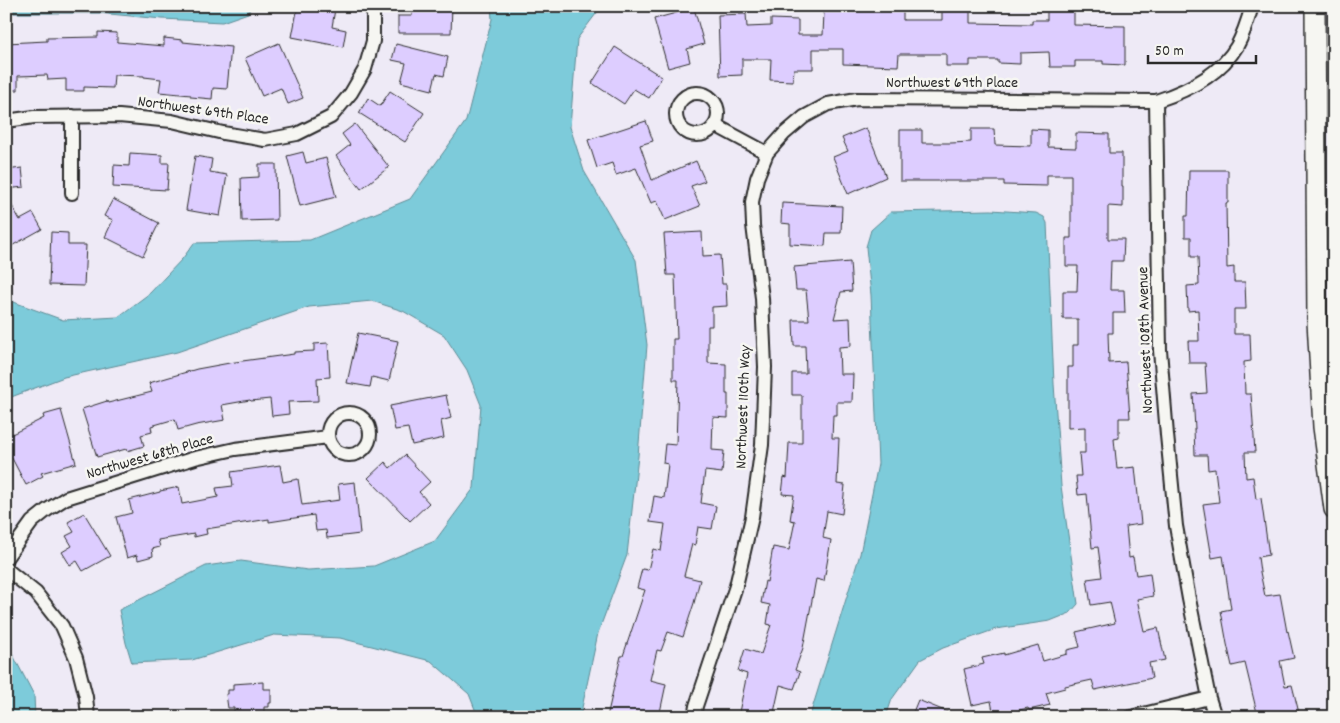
<svg xmlns="http://www.w3.org/2000/svg" width="1340" height="723" viewBox="0 0 1340 723" font-family="Dekko,sans-serif">
	<rect width="100%" height="100%" fill="#eeeaf6"/>
	<filter id="ink" filterUnits="userSpaceOnUse"><feTurbulence type="fractalNoise" baseFrequency=".02" numOctaves="2"/><feDisplacementMap in="SourceGraphic" scale="10" xChannelSelector="R" yChannelSelector="G"/><feConvolveMatrix kernelMatrix="1 2 1 2 8 2 1 2 1" color-interpolation-filters="sRGB"/></filter>
	<g filter="url(#ink)">
		<!-- water -->
		<path fill="#7dcbda" stroke="#5c8b94" d="M6,6H252L248,13L222,22L162,19L99,13H6Z
			M491,6H602L577,39L570,127L584,171L636,260L647,345L638,456L627,555L598,633L580,717H478L469,694L431,661L340,638L274,635L192,660L132,663L126,643L119,610L206,566L241,561L308,570L374,566L435,541L474,488L481,405L467,370L444,335L403,311L372,301L309,307L177,352L64,377L6,399V297L11,301L63,320L118,317L150,293L183,258L194,243L310,240L410,199L466,121L492,19Z
			M991,210L1036,213L1044,217L1047,223L1054,384L1061,486L1078,604L1070,613L1050,621L996,629L943,648L920,660L892,699L886,717H810L812,709L860,554L878,464L871,295L866,247L871,230L891,212Z
			M6,642L34,695L35,717H6Z"/>
		<!-- building -->
		<path fill="#ddcdff" stroke="#2b2b2b" d="M298,6H319L335,9L332,27L346,30L343,47L292,37Z
			M412,6H452L451,33H398V16H412Z
			M845,6H903V20H942V6H970V23L1032,24V20H1047V9L1074,8V25L1125,26V65L1103,64V61H1075V67H1050L1049,52L1020,53V64L998,63V60H970V66H946V54H899L898,66L843,64V49H813V69H794L793,81L770,80L771,59H742V75L720,76L718,15L746,14L747,27L771,26V19L798,20V35H823L824,12H845Z
			M694,8L704,44L687,49L690,62L668,68L654,19Z
			M98,32L117,33V42L164,46V38L183,40V42L231,47L227,89L213,88L212,99L191,97V95L159,92L161,79L144,77V76L114,75L113,88L84,87V91H66V79L48,80L47,75L18,76V90H6V43L47,41V38L98,37Z
			M279,43L303,98L288,104L281,88L262,96L245,58Z
			M396,44L448,57L444,76L436,74L432,90L401,82L406,63L392,60Z
			M615,47L662,77L649,98L634,89L624,104L592,83Z
			M390,91L424,113L405,142L359,113L368,98L380,106Z
			M646,121L653,141L640,145L652,180L696,161L705,181L691,186L700,206L665,220L657,201L651,203L636,168L616,175L612,163L597,168L588,140Z
			M355,124L389,167L361,189L336,156L350,145L342,134Z
			M866,128L886,177L848,194L833,157L848,151L842,138Z
			M971,129H994L995,145L1031,146V129L1048,130V147L1076,148V133L1109,134V153H1122V186H1123V207L1108,206V239H1124L1123,261H1111L1110,290H1124L1125,313H1113V333H1108L1109,363L1126,362L1130,418H1119V438L1114,439L1117,469L1135,467L1141,524L1126,526L1129,558L1133,557L1136,575L1150,573L1153,596L1137,599L1144,631L1158,628L1165,660L1149,663L1152,678L1095,690L1092,680L1065,686V688L1046,693L1050,705L1029,710L1028,708L994,716L991,701L972,705L964,669L984,664L982,658L1004,653V655L1038,645L1043,661L1067,654V650L1080,647L1076,632L1115,623L1110,602L1091,605L1087,579L1102,577L1098,547L1092,548L1087,494L1078,495L1076,476H1081L1079,453H1085V427L1068,428V367H1073V345H1078V319H1063V291H1077L1078,266H1066V238H1071V175H1047V186L1004,185V181H900V130H922V143H951L971,142Z
			M303,152L306,163L326,158L336,197L300,206L287,156Z
			M130,153L162,155V163H169L167,190L113,187L114,165L129,166Z
			M195,156L212,159L210,172L227,175L220,216L186,210Z
			M259,164H276L277,220L242,221L241,178L259,177Z
			M22,168L24,187L6,189V170Z
			M1189,170H1228V203H1226L1227,268L1234,267V282H1245L1246,309H1234V334H1250L1251,361L1244,362L1245,394H1251L1255,452H1245L1246,478L1253,477L1256,499L1261,498L1269,555L1258,557L1260,572L1265,596L1280,594L1287,632L1288,631L1294,658L1280,661L1285,686L1292,685L1300,717H1258L1245,663L1232,666L1227,644L1221,611L1231,609L1223,556L1212,558L1203,504L1219,502L1215,469L1208,470L1207,455H1195L1194,429H1195L1193,394L1207,393L1205,363H1189L1188,341H1199L1198,310L1188,311L1187,286L1199,285L1198,257H1191V237H1185V216H1188Z
			M6,195L20,220L33,213L42,229L6,249Z
			M113,199L159,223L143,256L105,237L113,220L104,216Z
			M782,203L842,206L841,233H826L825,246L790,244V224L781,223Z
			M51,232L68,233V245H86L84,286L49,285Z
			M702,232L703,256L720,255L722,284H726L727,306L712,307V326H708V363L726,364V394H728V418L713,417L712,450L724,451L722,473L705,471L701,503L716,506L712,529L698,527L695,545L692,544L684,576L700,580L694,603L683,637L668,632L661,651L657,650L650,680L666,684L659,717H607L621,656H623L645,590L637,588L642,569L648,570L653,549L661,551L665,524L650,522L654,496L664,498L668,464L663,463L665,444L676,445L678,380H673V339H677L675,275H667L664,234Z
			M850,262L852,291L841,292L834,319L850,318L851,346L839,347L840,374H853L852,402H837V415H833L832,438H839L837,484L845,485L842,514L827,511L823,538L831,540L824,581L816,579L803,648L795,670L800,672L794,689L780,685L773,717H738L747,674L738,671L745,649L761,654L771,625L767,624L770,605L761,603L765,581L767,582L773,547L789,550L795,521L790,520L794,495L782,494L784,477L787,478L789,443H802V395H792V373H806L805,346H794L793,320H809L806,290H796L794,267Z
			M358,333L398,341L389,381L372,377L370,387L347,383Z
			M328,343L330,377L317,378L318,401L288,402L289,414L272,416L270,399L251,401L250,400L222,405L225,420L196,425L178,430L175,419L151,426L152,432L141,435L144,446L127,451L126,449L97,457L82,409L107,401L108,403L152,392L149,383L197,369L235,362L294,354V352L314,351V344Z
			M446,395L451,418L441,421L444,438L412,445L408,428L395,430L390,406Z
			M61,410L76,463L41,473L43,476L26,485L6,447V437L44,418L43,415Z
			M405,455L430,482L419,492L429,503L410,521L368,478L385,462L390,468Z
			M280,465L283,482L298,479L302,505L340,500L338,484L355,482L360,534L327,538L326,530L316,531L314,515L269,522V519L206,529L207,534L194,537V534L158,540L160,547L152,549L153,556L138,560L137,555L127,558L116,517L132,513L129,500L160,492V491L179,487L182,504L218,497L216,488L233,486L231,472Z
			M84,513L110,556L83,571L77,561L70,565L62,552L72,546L66,536L74,532L68,522Z
			M263,682V689H271V703H269V707H264V713L259,714L260,717H247V714H234V708H228L226,694H228V690H233V684Z
			M918,700L957,716V717H911Z"/>
		<g fill="none" stroke-linecap="round" stroke-linejoin="round">
			<defs>
				<path id="minor" d="M676 114a21 21 0 1 1 42 0a21 21 0 1 1-42 0Z
					M1156,101L1160,350L1167,435L1176,526L1189,599L1209,698L1215,717
					M72,116V193
					M6,121L34,117L119,116L172,121L223,133L265,140L297,134L331,117L351,93L365,69L373,41V6
					M715,125L767,153
					M328 434a21 21 0 1 1 42 0a21 21 0 1 1-42 0Z
					M6,558L32,522L47,510L66,498L195,458L235,449L328,437
					M6,569L36,593L62,626L76,658L86,697L88,717
					M694,717L696,706L736,586L752,517L762,445L765,367L762,298L753,225L752,202L757,178L767,153L784,134L804,117L828,104L857,99L1156,101C1187,91 1220,75 1237,46C1244,33 1248,20 1252,6
					M1131,717L1209,698"/>
				<path id="secondary" d="M1315,6L1317,321L1323,427L1334,509"/>
			</defs>
			<!-- minor casing -->
			<use href="#minor" stroke="#2b2b2b" stroke-width="16"/>
			<!-- secondary casing -->
			<use href="#secondary" stroke="#2b2b2b" stroke-width="22"/>
			<!-- minor -->
			<use href="#minor" stroke="#f6f6f2" stroke-width="12"/>
			<!-- secondary -->
			<use href="#secondary" stroke="#f6f6f2" stroke-width="19"/>
		</g>
	</g>
	<g text-anchor="middle" dominant-baseline="central" stroke-width="5" stroke-linejoin="round" paint-order="stroke">
		<!-- street labels -->
		<g font-size="16" fill="#2b2b2b" stroke="#f6f6f2">
			<text x="952" y="83">Northwest 69th Place</text>
			<text transform="translate(203 111) rotate(8)">Northwest 69th Place</text>
			<text transform="translate(1146 340) rotate(-92)">Northwest 108th Avenue</text>
			<text transform="translate(744 407) rotate(-88)">Northwest 110th Way</text>
			<text transform="translate(150 457) rotate(-16)">Northwest 68th Place</text>
		</g>
	</g>
	<!-- margin -->
	<rect width="1340" height="723" fill="none" stroke="#f6f6f2" stroke-width="25"/>
	<rect x="12" y="12" width="1315" height="698" fill="none" stroke="#2b2b2b" stroke-width="2" filter="url(#ink)"/>
	<!-- scale -->
	<path d="M1148 55v8h108v-8" fill="none" stroke="#2b2b2b" stroke-width="2.5"/>
	<text x="1155" y="55" font-size="15" fill="#2b2b2b" stroke="#f6f6f2" stroke-width="4" paint-order="stroke">50 m</text>
</svg>
